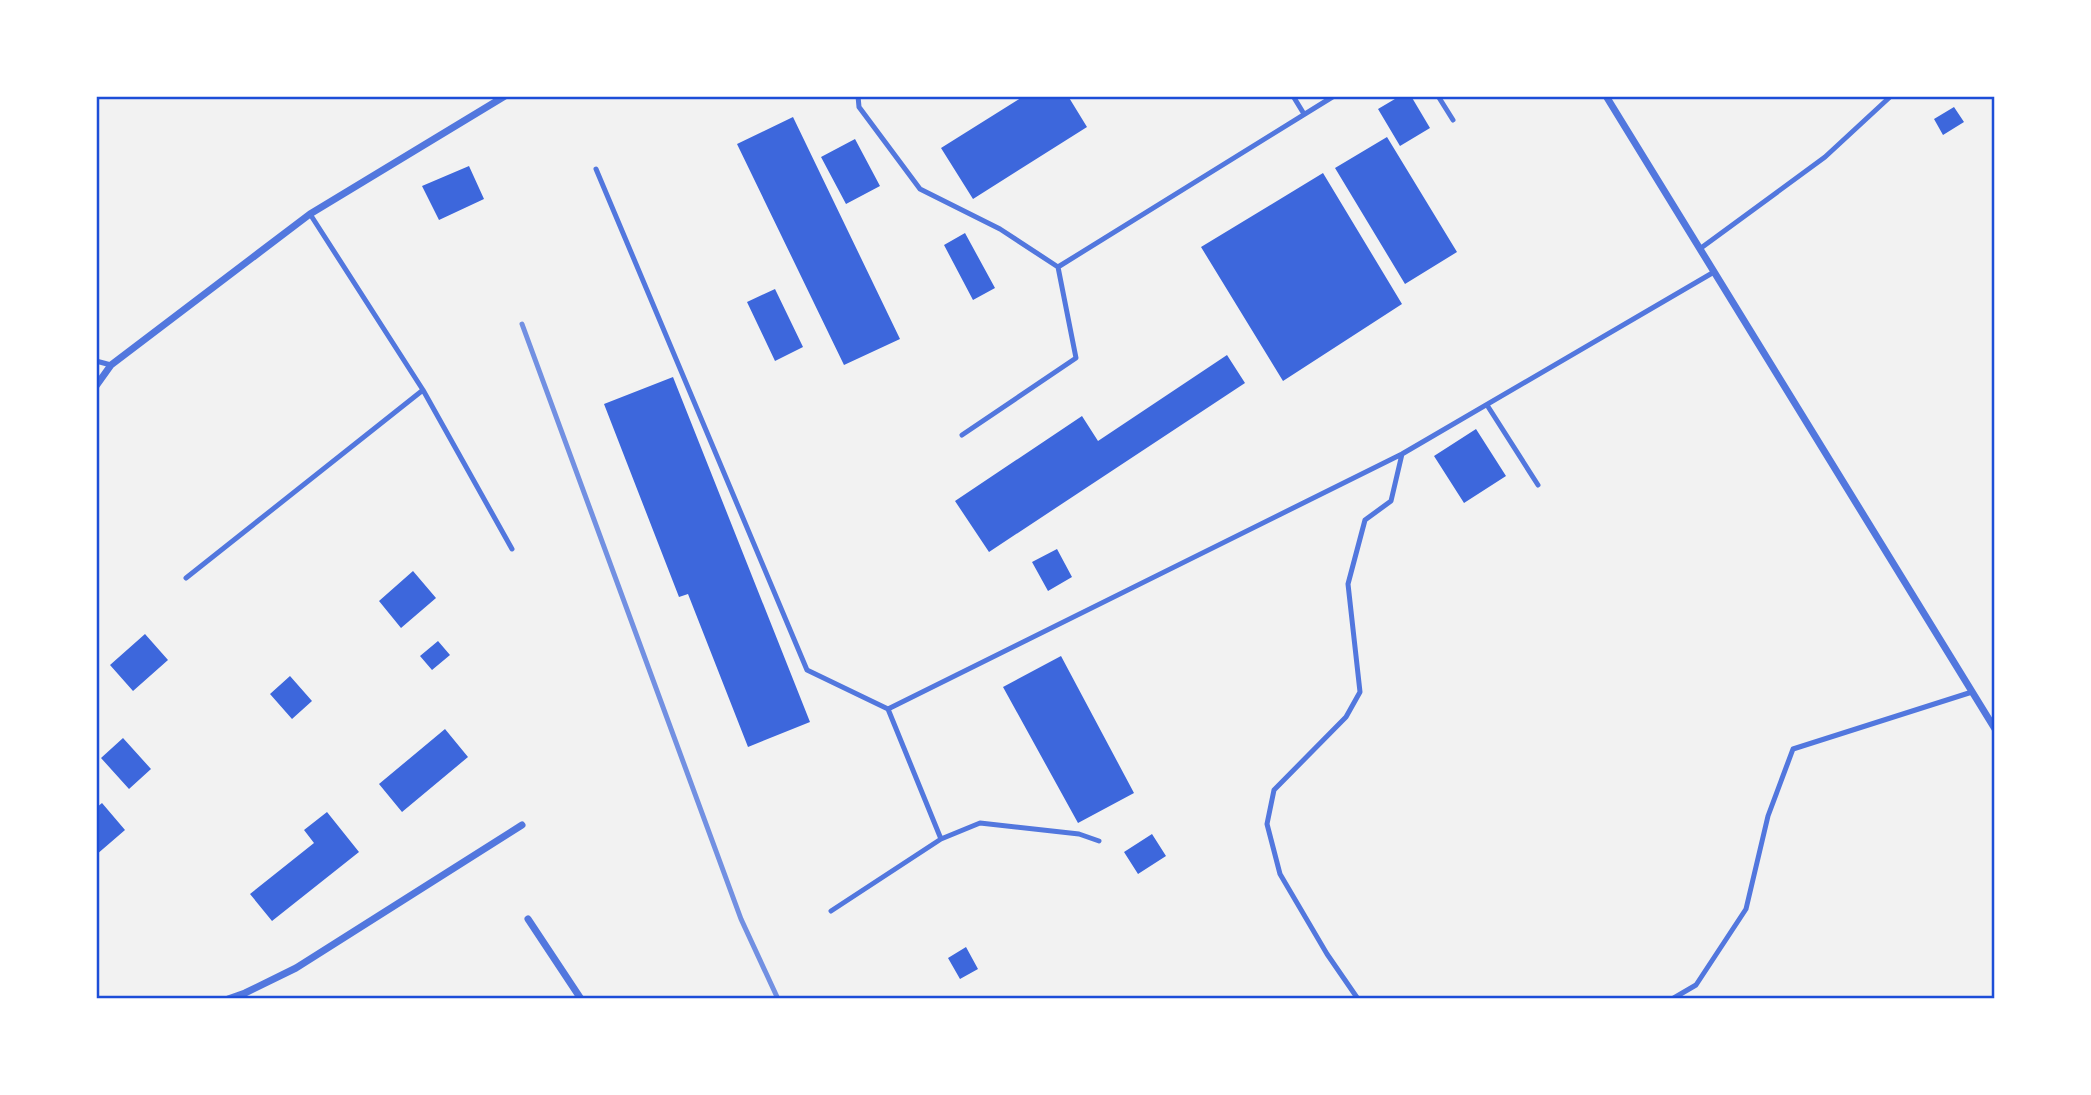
<svg xmlns="http://www.w3.org/2000/svg" width="2091" height="1095" viewBox="0 0 2091 1095" font-family="'Source Sans 3',sans-serif">
	<rect width="100%" height="100%" fill="#f2f2f2"/>
	<!-- building -->
	<path fill="#3d67dc" d="M1024,96H1068L1087,127L973,199L941,148Z
		M1400,96H1411L1430,128L1400,146L1378,109Z
		M1954,107L1964,122L1943,135L1934,119Z
		M793,117L900,339L844,365L737,144Z
		M1387,137L1457,252L1405,284L1335,168Z
		M855,139L880,186L846,204L821,157Z
		M469,166L484,199L439,220L422,186Z
		M1323,173L1402,304L1283,381L1201,247Z
		M965,233L995,288L973,300L944,245Z
		M775,289L803,347L775,361L747,302Z
		M1227,355L1245,383L989,552L955,501L1082,416L1098,441Z
		M673,377L810,722L748,747L688,594L679,597L604,404Z
		M1476,429L1506,476L1464,503L1434,456Z
		M1057,549L1072,577L1048,591L1032,562Z
		M413,571L436,598L401,628L379,601Z
		M145,634L168,660L133,691L110,665Z
		M438,641L450,655L432,670L420,656Z
		M1061,656L1134,793L1078,823L1003,687Z
		M290,676L312,701L292,719L270,694Z
		M445,729L468,757L402,812L379,784Z
		M123,738L151,769L129,789L101,758Z
		M102,803L125,830L96,855V808Z
		M327,812L359,852L272,921L250,894L314,843L304,830Z
		M1152,834L1166,856L1138,874L1124,852Z
		M966,947L978,969L960,979L948,958Z"/>
	<g fill="none" stroke-linecap="round" stroke-linejoin="round">
		<!-- service -->
		<path stroke="#5277de" stroke-width="5" d="M858,96L859,107L920,189L1000,229L1058,267
			M1293,96L1304,114
			M1438,96L1453,120
			M596,169L807,670L888,709L941,839L831,911
			M310,214L423,390L512,549
			M1701,248L1825,157L1891,96
			M96,361L111,365
			M1487,405L1538,485
			M962,435L1076,358L1058,267L1334,96
			M186,578L423,390
			M888,709L1402,454L1714,272
			M941,839L980,823L1079,834L1099,841
			M1358,999L1327,954L1280,874L1267,824L1274,790L1346,717L1360,692L1348,584L1365,520L1391,501L1402,454
			M1672,999L1696,985L1746,909L1768,816L1793,749L1972,692"/>
		<!-- minor -->
		<path stroke="#5277de" stroke-width="7" d="M1606,96L1995,729
			M96,386L111,365L310,214L505,96
			M528,919L581,999
			M228,999L245,993L296,968L522,825"/>
		<!-- rail -->
		<path stroke="#7290e2" stroke-width="5" d="M522,324L741,919L778,999"/>
	</g>
	<!-- border -->
	<rect width="2091" height="1095" fill="none" stroke="#ffffff" stroke-width="196"/>
	<rect x="98" y="98" width="1895" height="899" fill="none" stroke="#1d4ed8" stroke-width="2.5"/>
</svg>
